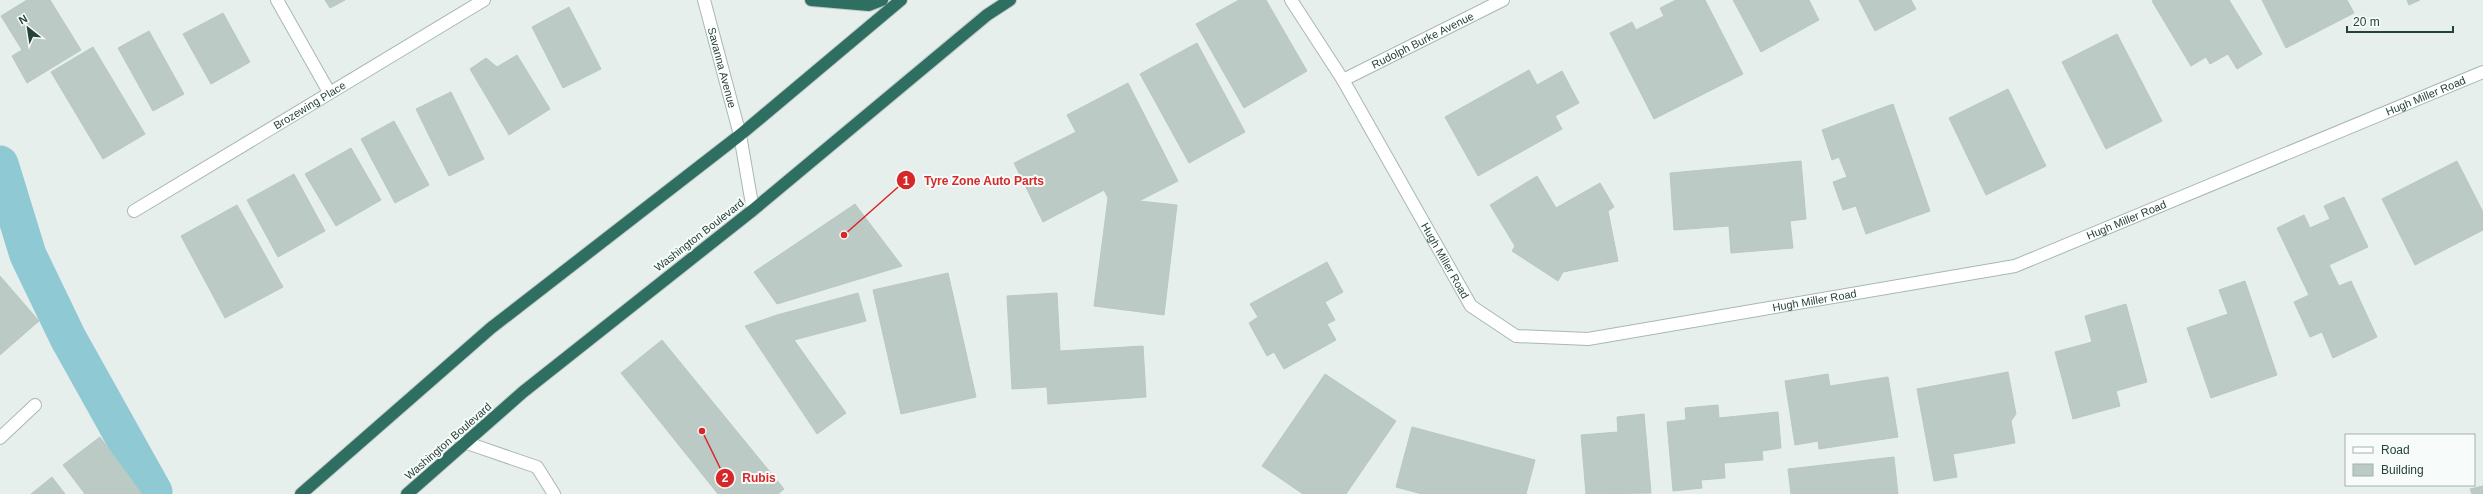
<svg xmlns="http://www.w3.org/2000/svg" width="2483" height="494" viewBox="0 0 2483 494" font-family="Helvetica,sans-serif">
	<rect width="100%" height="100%" fill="#e6efeb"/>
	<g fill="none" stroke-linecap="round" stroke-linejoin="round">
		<!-- canal -->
		<path stroke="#8ec9d4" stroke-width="37" d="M0,164L28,255L68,338L154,492"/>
	</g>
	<!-- building -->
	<path fill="#bbcac4" stroke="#b8c9c2" d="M27,0H50L81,50L27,83L12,56L22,50L1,16Z
		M325,0H345L330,8Z
		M1239,0H1266L1307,71L1244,108L1196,24Z
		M1676,0H1705L1743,74L1654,119L1610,33L1632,22L1636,30L1664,16L1660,8Z
		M1733,0H1809L1819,20L1761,52Z
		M1859,0H1911L1916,9L1875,31Z
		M2155,0H2229L2262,54L2237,69L2228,54L2210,64L2206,57L2191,66L2152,1Z
		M2262,0H2347L2354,13L2286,48Z
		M2407,0H2420L2409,5Z
		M569,7L601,69L563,88L532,27Z
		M223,13L250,62L211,84L183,34Z
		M149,31L184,94L153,111L118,48Z
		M2117,34L2162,121L2106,149L2062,62Z
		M1197,43L1245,132L1189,163L1140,74Z
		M93,47L145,134L103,159L51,72Z
		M517,55L550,109L509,135L470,69L486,58L497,67Z
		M1529,70L1537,85L1562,71L1579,103L1555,116L1562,129L1478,176L1445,117Z
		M1128,83L1178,181L1139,201L1177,205L1164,315L1094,306L1108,198L1104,190L1043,222L1014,163L1076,132L1067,115Z
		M2008,89L2046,166L1986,195L1949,118Z
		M451,92L484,159L449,176L416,109Z
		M1893,104L1930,211L1866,234L1856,206L1843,210L1833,182L1847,177L1839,157L1832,160L1822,130Z
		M394,121L429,185L395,203L361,139Z
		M351,148L381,200L336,226L305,174Z
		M1801,161L1806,219L1790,221L1793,248L1731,253L1729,226L1674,230L1670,173Z
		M2457,161L2483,212V230L2415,265L2382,199Z
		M294,174L325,231L278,257L247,200Z
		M1537,176L1556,208L1600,183L1614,207L1608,211L1618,261L1563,272L1558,281L1512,251L1515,246L1490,205Z
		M2344,197L2368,247L2329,265L2339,286L2351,281L2377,337L2333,358L2322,332L2310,337L2294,302L2309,295L2277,228L2304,215L2310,228L2330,219L2324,206Z
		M855,204L902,266L777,304L754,272Z
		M237,205L283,287L225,318L181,236Z
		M1327,262L1343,292L1325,302L1335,320L1327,324L1336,340L1284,369L1274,352L1267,356L1249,323L1258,317L1250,304Z
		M948,273L976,397L901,414L873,290Z
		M0,276L39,321L0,355Z
		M2245,281L2277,375L2211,398L2187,328L2228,314L2219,290Z
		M858,293L866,321L794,340L846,413L817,434L745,326L777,315Z
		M1057,293L1060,351L1143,346L1146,397L1048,404L1047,387L1012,389L1007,296Z
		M2126,304L2147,382L2116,391L2120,406L2073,419L2055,352L2092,342L2085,316Z
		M662,340L784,489L778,494H718L621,373Z
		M2008,372L2016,414L2011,421L2015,443L1953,454L1957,477L1934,481L1917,389Z
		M1325,374L1396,421L1346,494H1303L1262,466Z
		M1828,374L1830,386L1888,377L1898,437L1819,449L1818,441L1795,445L1785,381Z
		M1718,405L1719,418L1778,412L1781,448L1762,451L1763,460L1724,463L1725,478L1701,480L1702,488L1673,491L1667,422L1686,420L1685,408Z
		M1644,414L1651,493L1586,494L1581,435L1618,432L1617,417Z
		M1412,427L1535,460L1526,494H1422L1396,487Z
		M100,437L142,494H85L63,465Z
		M1894,457L1898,494H1791L1788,469Z
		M52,477L65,494H31Z
		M2483,486V494H2472L2470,489Z"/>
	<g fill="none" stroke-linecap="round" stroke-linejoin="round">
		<defs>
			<g id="street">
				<path d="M277,0L329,92"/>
				<path id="s1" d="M704,0L740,135L753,210"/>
				<path id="s2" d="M1291,0L1343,80L1471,306L1516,336L1588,339L2015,266L2483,72"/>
				<path id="s3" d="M1343,80L1503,0"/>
				<path id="s4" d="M134,211L484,0"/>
				<path d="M0,438L35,405"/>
				<path d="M464,442L537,467L554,494"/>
			</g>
			<path id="highway" d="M811,0L869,5L882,0
				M301,494L491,328L740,135L901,0
				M407,494L523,392L753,210L987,15L1010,0"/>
		</defs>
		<!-- street casing -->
		<use href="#street" stroke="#a8b8b2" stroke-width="14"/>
		<!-- highway casing -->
		<use href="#highway" stroke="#c2cac8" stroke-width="14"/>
		<!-- street -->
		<use href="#street" stroke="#fff" stroke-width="12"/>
		<!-- highway -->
		<use href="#highway" stroke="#2f6f62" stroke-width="12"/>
	</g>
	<g text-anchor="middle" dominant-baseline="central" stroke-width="4" stroke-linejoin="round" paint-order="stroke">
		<!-- street labels -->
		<g font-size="11" fill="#24423a" stroke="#f7fbf9">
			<text stroke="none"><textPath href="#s3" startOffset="89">Rudolph Burke Avenue</textPath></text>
			<text stroke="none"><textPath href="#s1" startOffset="70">Savanna Avenue</textPath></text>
			<text stroke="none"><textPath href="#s2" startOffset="1359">Hugh Miller Road</textPath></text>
			<text stroke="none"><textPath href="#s4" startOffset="205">Brozewing Place</textPath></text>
			<text stroke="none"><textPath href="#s2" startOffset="1035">Hugh Miller Road</textPath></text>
			<text transform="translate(699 235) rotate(-38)">Washington Boulevard</text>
			<text stroke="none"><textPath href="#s2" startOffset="303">Hugh Miller Road</textPath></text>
			<text stroke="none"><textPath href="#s2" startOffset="711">Hugh Miller Road</textPath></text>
			<text transform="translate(448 441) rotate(-41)">Washington Boulevard</text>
		</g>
	</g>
	<!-- callouts -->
	<path fill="none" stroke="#d62828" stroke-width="1.5" d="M844 235L906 180M702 431L725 478"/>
	<g fill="#d62828" stroke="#f7fbf9" stroke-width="1.5">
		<circle cx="844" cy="235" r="4"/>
		<circle cx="702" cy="431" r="4"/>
		<circle cx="906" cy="180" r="10"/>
		<circle cx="725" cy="478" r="10"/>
	</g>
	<g font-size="12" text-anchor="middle" font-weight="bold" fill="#fff">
		<text x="906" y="185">1</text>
		<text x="725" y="482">2</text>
	</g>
	<g font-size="12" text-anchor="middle" font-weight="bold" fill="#d62828" stroke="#f7fbf9" stroke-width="4" stroke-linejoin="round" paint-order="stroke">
		<text x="984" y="185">Tyre Zone Auto Parts</text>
		<text x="759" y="482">Rubis</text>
	</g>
	<!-- legend -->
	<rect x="2345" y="434" width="130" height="52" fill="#f7fbf9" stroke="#a3b1ad"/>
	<rect x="2353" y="447" width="20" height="6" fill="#ffffff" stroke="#a3b1ad"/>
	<text x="2381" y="454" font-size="12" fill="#24423a">Road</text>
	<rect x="2353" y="464" width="20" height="12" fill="#bbcac4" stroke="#a3b1ad"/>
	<text x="2381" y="474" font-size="12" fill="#24423a">Building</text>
	<!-- north arrow -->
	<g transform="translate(28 28) rotate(330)" stroke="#f7fbf9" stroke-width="3" paint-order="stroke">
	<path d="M0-3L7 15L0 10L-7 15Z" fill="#24423a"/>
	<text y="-6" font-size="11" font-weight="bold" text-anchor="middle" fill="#24423a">N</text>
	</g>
	<!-- scale -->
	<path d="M2347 26v6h106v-6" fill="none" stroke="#24423a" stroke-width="2"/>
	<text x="2353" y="26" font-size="12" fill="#24423a" stroke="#f7fbf9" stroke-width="3" paint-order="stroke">20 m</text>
</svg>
